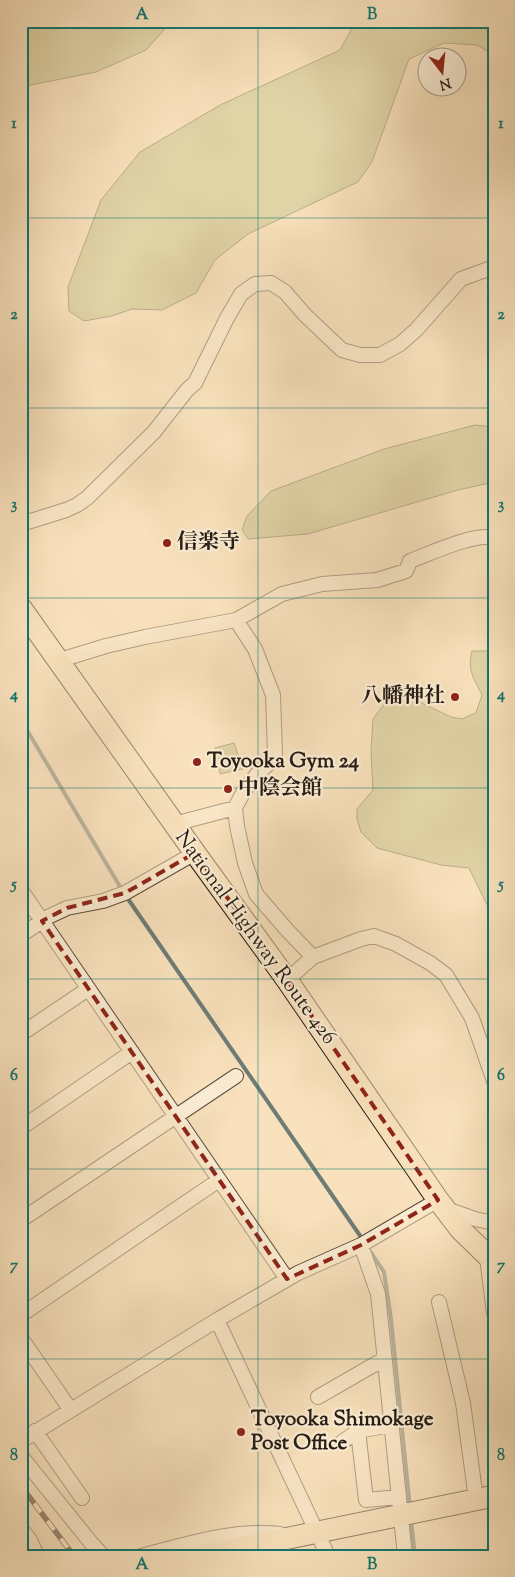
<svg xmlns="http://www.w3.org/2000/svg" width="515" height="1577" viewBox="0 0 515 1577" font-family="'Sorts Mill Goudy','Noto Serif JP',serif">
	<rect width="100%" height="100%" fill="#f8e1bc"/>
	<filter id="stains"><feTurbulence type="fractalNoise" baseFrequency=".004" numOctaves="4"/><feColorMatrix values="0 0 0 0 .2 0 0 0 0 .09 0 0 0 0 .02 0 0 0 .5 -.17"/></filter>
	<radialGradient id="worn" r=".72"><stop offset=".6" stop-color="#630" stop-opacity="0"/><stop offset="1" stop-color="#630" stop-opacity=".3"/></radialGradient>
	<!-- green -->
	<path fill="#c3c18d" stroke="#746e51" d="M21,21H172L146,50L96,72L21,87Z
		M356,21H494V55L477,45L444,43L409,59L372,162L358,182L248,234L215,260L196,293L162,310L132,309L112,316L84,321L69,311L68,287L101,200L140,152L222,104L340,50Z
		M475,425L494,427V482L458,490L308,534L248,539L242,530L247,516L271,491L384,449Z
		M472,651H494V919L469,868L441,865L377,848L361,832L357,819V809L373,790L371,751L373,719L395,690L451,717L462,719L476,713L482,695C474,678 467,671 472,651Z
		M234,743L243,769L220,774L215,748Z"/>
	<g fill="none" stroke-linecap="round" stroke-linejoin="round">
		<!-- stream -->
		<path stroke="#6f7c76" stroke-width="4" d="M21,720L122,890
			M126,896L363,1240
			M368,1248L384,1272L391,1319L410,1508
			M411,1520L415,1556"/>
		<defs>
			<path id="minor" d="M21,524L66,510L77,505L87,498L154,432L187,390L195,383L227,318L241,294L255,284L271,283L285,292L305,315L342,350L360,355H380L400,344L416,330L461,279L494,267
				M236,620L255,649L273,695L275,753L272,761L258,773L244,791L235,808L237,826L245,863L256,894L287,930L313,957L361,939L374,936L396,944L430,963L446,975L472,1018L494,1081
				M57,661L106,646L145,637L236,620L282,594L322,584L377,580L406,571L410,561C429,554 476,532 494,538
				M174,824L235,808
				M21,890L287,1279
				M21,935L48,917L67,908L103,901L125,893L195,853
				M287,980L313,957
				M21,1034L88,989
				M21,1128L132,1052
				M444,1208L475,1219L494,1223
				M21,1220L236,1076
				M361,1245L378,1294L405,1556
				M487,1257L494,1313
				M439,1302L463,1403L476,1499
				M21,1315L219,1180
				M217,1320L328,1556
				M21,1338L70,1409
				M318,1397L384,1359
				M35,1431L82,1498
				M358,1431L366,1500L399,1497
				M21,1441L217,1320L298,1273L361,1245L438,1200
				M342,1442L358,1431L391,1425
				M21,1456L92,1544L103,1556
				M21,1529L30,1540L37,1556
				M141,1556C189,1544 231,1529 280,1534
				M263,1556L283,1545"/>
			<path id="highway" d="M21,608L195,853L287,980L438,1200L461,1230L494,1262
				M201,1556L494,1496"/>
		</defs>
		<!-- minor casing -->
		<use href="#minor" stroke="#5a4d3f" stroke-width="16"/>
		<!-- highway casing -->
		<use href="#highway" stroke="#261c15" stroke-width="23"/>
		<!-- minor -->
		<use href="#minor" stroke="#faecd3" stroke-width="14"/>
		<!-- highway -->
		<use href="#highway" stroke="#f8e1bc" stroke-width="21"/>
		<defs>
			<path id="rail" d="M21,1486L74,1556"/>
		</defs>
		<!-- rail casing -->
		<use href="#rail" stroke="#261c15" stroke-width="5.5"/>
		<!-- rail -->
		<use href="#rail" stroke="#faecd3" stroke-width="4" stroke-dasharray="11" stroke-linecap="butt"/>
	</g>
	<!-- marked area -->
	<path d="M0 0H515V1577H0ZM195,853L287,980L438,1200L361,1245L287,1279L42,921L67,908L125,893Z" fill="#f8e1bc" fill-opacity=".55" fill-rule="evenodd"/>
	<path fill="none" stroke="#8f2418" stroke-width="4" stroke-dasharray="10 6" stroke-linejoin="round" d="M195,853L287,980L438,1200L361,1245L287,1279L42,921L67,908L125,893Z"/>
	<!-- grid -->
	<path fill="none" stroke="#0f766e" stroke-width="1" stroke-opacity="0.55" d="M258,21V1556M21,218H494M21,408H494M21,598H494M21,788H494M21,979H494M21,1169H494M21,1359H494"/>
	<!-- markers -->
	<g fill="#8f2418" stroke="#faecd3" stroke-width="2">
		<circle cx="167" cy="543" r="5"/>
		<circle cx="455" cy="697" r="5"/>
		<circle cx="197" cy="762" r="5"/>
		<circle cx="228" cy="789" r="5"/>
		<circle cx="241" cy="1432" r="5"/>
	</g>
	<g text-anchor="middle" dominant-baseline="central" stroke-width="4.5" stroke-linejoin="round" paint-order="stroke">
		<!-- poi labels -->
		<g font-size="21" font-weight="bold" fill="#261c15" stroke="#faecd3" text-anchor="start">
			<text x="177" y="543">信楽寺</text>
			<text x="445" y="697" text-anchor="end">八幡神社</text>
			<text x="207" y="762">Toyooka Gym 24</text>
			<text x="238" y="789">中陰会館</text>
			<text x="251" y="1420">Toyooka Shimokage<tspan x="251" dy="24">Post Office</tspan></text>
		</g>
		<!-- street labels -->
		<g font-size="21" fill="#261c15" stroke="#faecd3">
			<text transform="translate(255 938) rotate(54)">National Highway Route 426</text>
		</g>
	</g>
	<!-- margin -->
	<rect width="515" height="1577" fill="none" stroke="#f8e1bc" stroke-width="55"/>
	<!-- north arrow -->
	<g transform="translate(442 72) rotate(164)"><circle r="24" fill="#faecd3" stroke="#a59987"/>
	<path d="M0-4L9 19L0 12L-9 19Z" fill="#8f2418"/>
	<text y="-8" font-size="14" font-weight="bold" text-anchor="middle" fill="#261c15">N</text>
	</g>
	<rect x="28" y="28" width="460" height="1522" fill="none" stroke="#0f766e" stroke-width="2"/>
	<g font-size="16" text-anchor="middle" font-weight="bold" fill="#0f766e">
		<text x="142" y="19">A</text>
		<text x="372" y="19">B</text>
		<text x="14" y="128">1</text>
		<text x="501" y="128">1</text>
		<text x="14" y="319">2</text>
		<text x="501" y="319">2</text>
		<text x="14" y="509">3</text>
		<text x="501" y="509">3</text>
		<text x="14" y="699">4</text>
		<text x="501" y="699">4</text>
		<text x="14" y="889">5</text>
		<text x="501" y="889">5</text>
		<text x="14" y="1080">6</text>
		<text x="501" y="1080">6</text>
		<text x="14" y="1270">7</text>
		<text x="501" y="1270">7</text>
		<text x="14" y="1460">8</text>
		<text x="501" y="1460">8</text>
		<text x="142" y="1569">A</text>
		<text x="372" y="1569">B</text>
	</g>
	<rect width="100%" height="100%" filter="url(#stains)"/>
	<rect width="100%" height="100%" fill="url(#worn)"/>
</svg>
